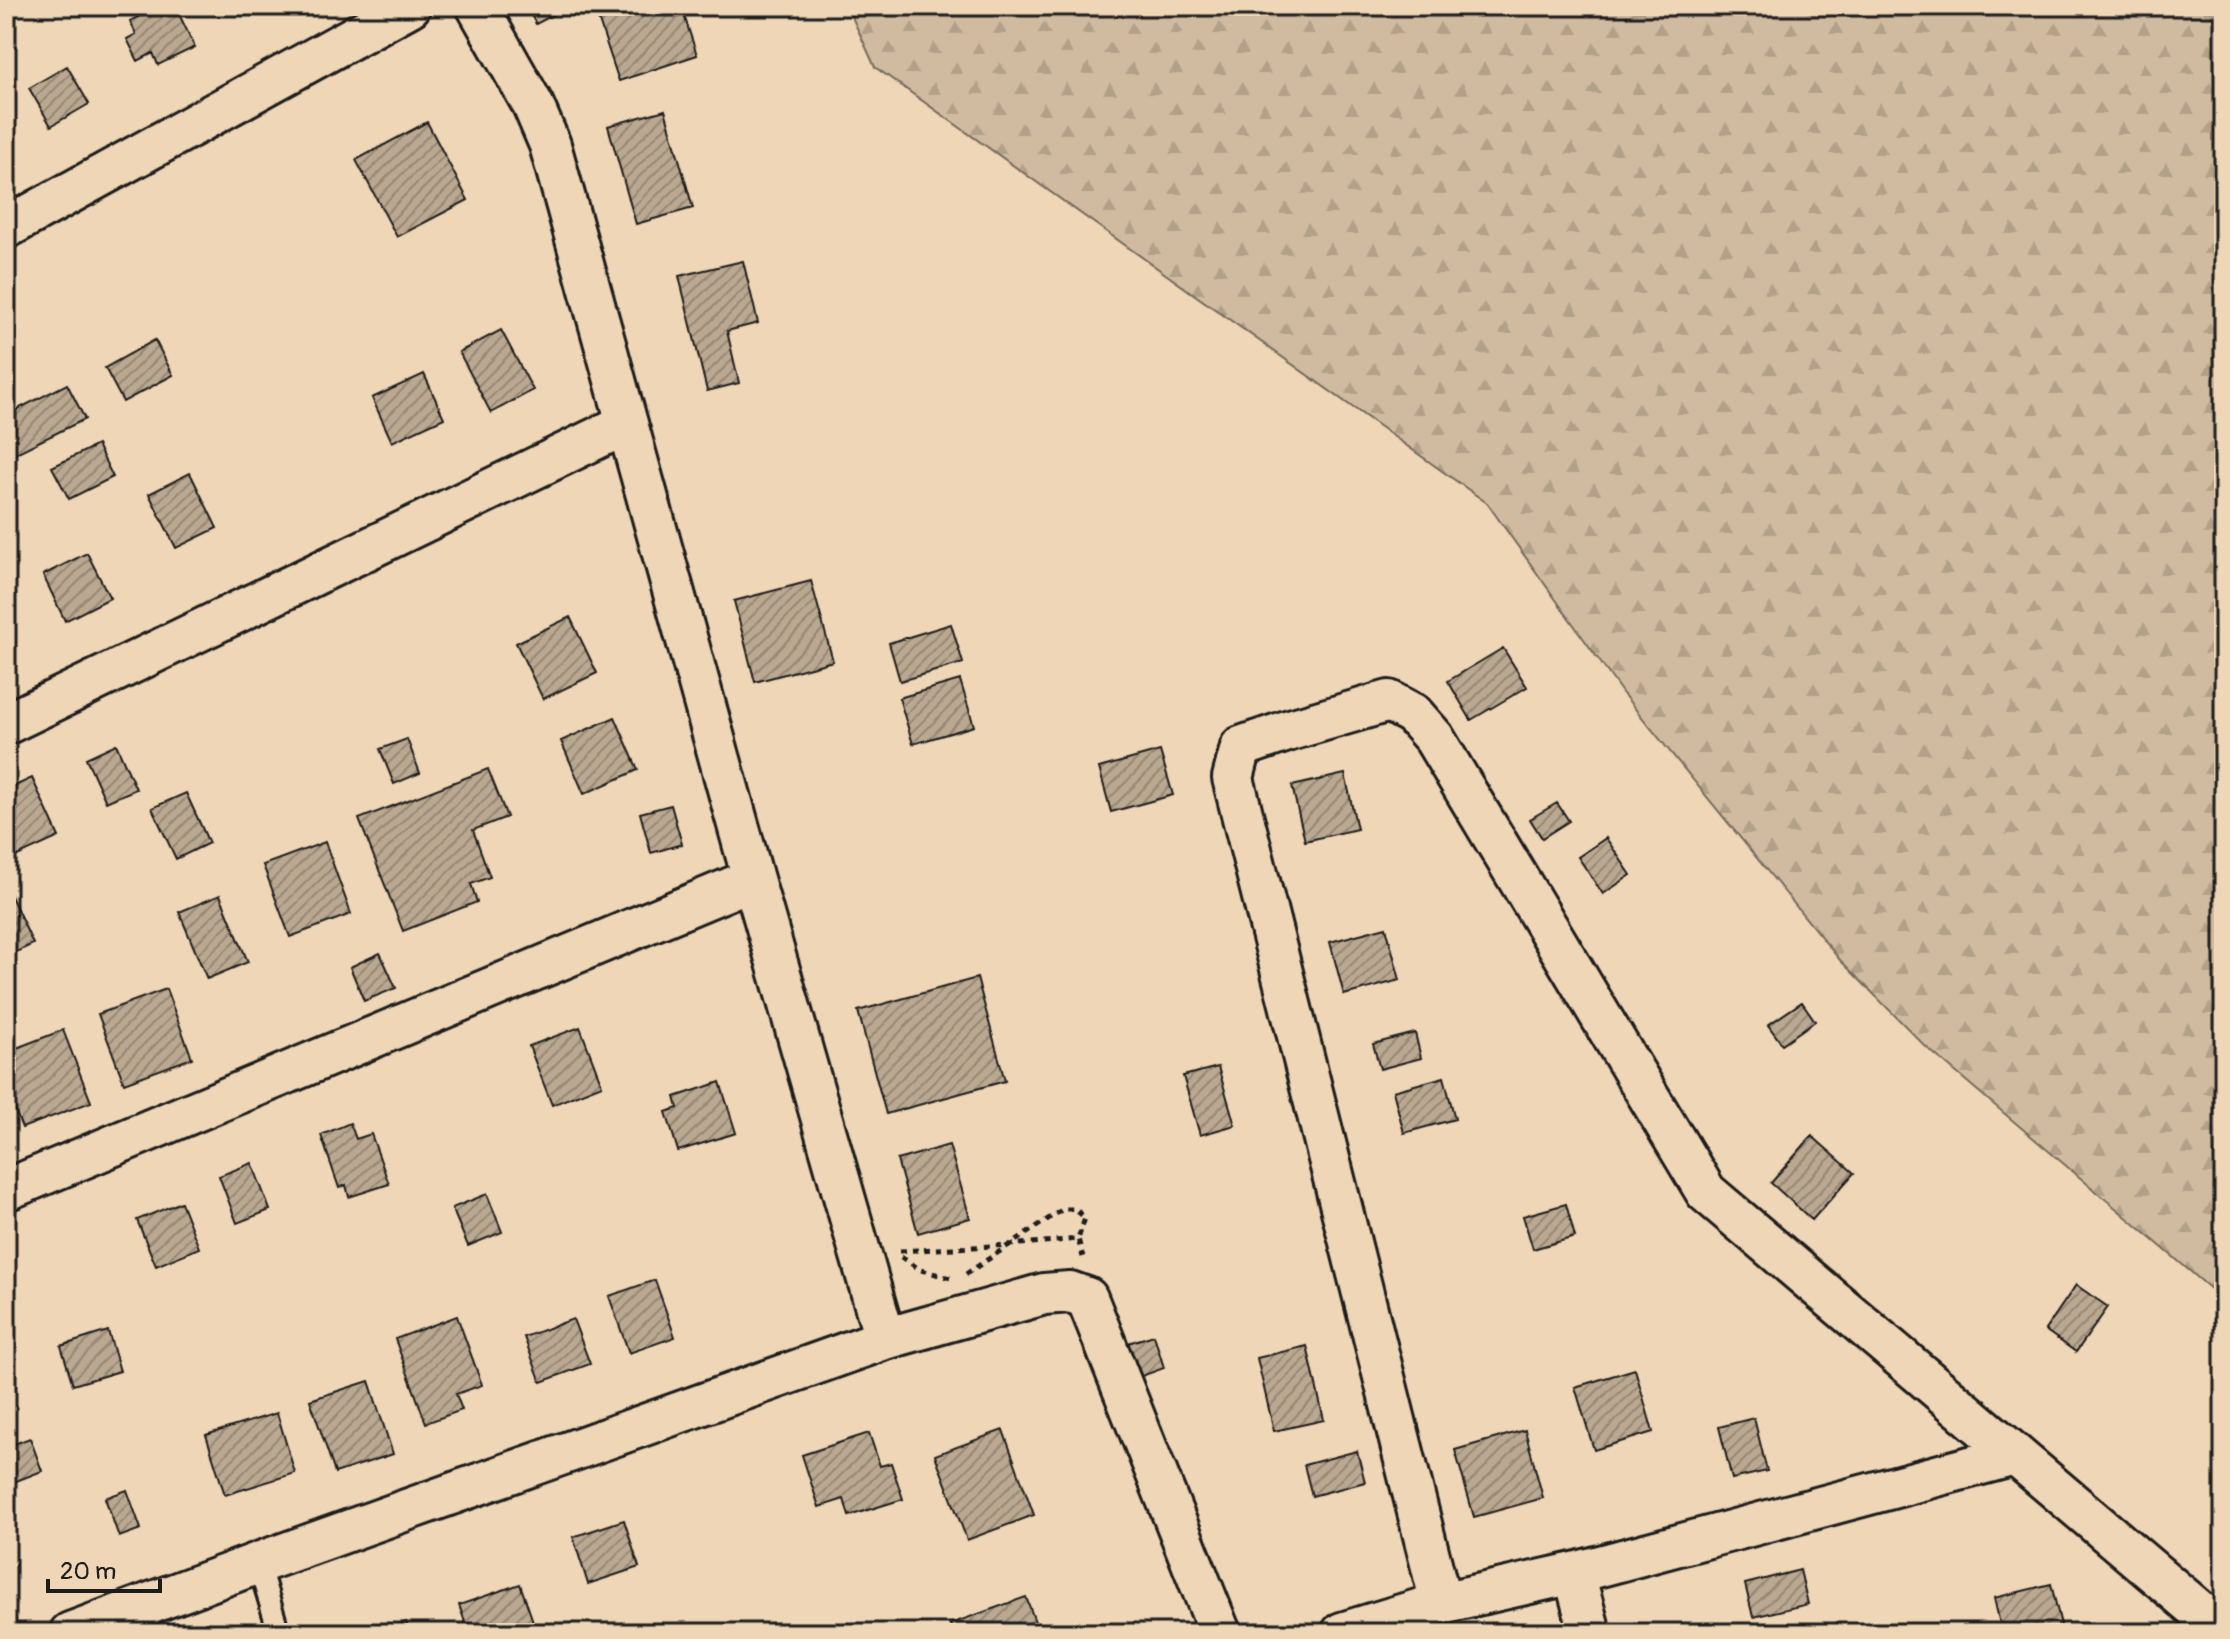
<svg xmlns="http://www.w3.org/2000/svg" width="2230" height="1639" viewBox="0 0 2230 1639" font-family="Pangolin,sans-serif">
	<defs>
		<pattern id="forest-firs" width="22" height="20" patternUnits="userSpaceOnUse" patternTransform="scale(2)"><rect width="22" height="20" fill="#d0bba0"/><path d="M5 1l3.5 6h-7zM16 11l3.5 6h-7z" fill="#b2a089"/></pattern>
		<pattern id="building-hatch" width="6" height="6" patternUnits="userSpaceOnUse" patternTransform="scale(2)"><rect width="6" height="6" fill="#baa890"/><path d="M-1 1l2-2M0 6l6-6M5 7l2-2" fill="none" stroke="#968875"/></pattern>
	</defs>
	<rect width="100%" height="100%" fill="#eed6b6"/>
	<filter id="ink" filterUnits="userSpaceOnUse"><feTurbulence type="fractalNoise" baseFrequency=".0125" numOctaves="2"/><feDisplacementMap in="SourceGraphic" scale="16" xChannelSelector="R" yChannelSelector="G"/><feConvolveMatrix kernelMatrix="1 2 1 2 8 2 1 2 1" color-interpolation-filters="sRGB"/></filter>
	<g filter="url(#ink)">
		<!-- forest -->
		<path fill="url(#forest-firs)" stroke="#766c5e" stroke-width="2" d="M847,6H2224V1300L1925,1046L1840,960L1623,694L1487,503L875,67Z"/>
		<!-- building -->
		<path fill="url(#building-hatch)" stroke="#1c1c1c" stroke-width="2" d="M159,6H175L195,47L158,65L153,53L138,61L127,39L136,34L130,21Z
			M526,6H570L536,24Z
			M594,6H681L697,55L619,81Z
			M67,66L89,104L51,126L29,88Z
			M665,110L693,208L636,224L608,126Z
			M427,122L468,200L397,237L356,160Z
			M743,261L758,323L727,331L739,383L707,391L679,276Z
			M501,330L533,390L491,413L459,352Z
			M155,340L173,375L123,402L105,368Z
			M424,374L444,418L392,442L372,398Z
			M67,384L85,419L6,458V415Z
			M97,445L113,477L69,499L52,467Z
			M190,473L217,528L176,548L149,494Z
			M87,553L110,598L65,621L43,575Z
			M811,581L833,661L755,682L734,601Z
			M570,617L597,673L543,699L516,643Z
			M951,624L963,663L900,681L889,643Z
			M1503,648L1527,687L1471,720L1448,681Z
			M960,680L974,726L913,744L899,698Z
			M615,717L638,770L584,794L561,741Z
			M407,739L420,773L394,784L380,749Z
			M116,744L136,789L106,802L86,758Z
			M1160,751L1173,795L1111,812L1099,768Z
			M488,769L507,817L473,830L490,877L471,884L477,902L403,931L359,819Z
			M1345,774L1357,829L1305,841L1292,786Z
			M32,778L59,837L11,859L6,846V790Z
			M186,793L209,843L176,859L152,808Z
			M1557,803L1569,821L1542,838L1530,819Z
			M671,805L682,844L651,853L640,813Z
			M1606,838L1631,875L1603,894L1578,857Z
			M325,842L351,914L290,937L263,865Z
			M6,885L33,944L6,957Z
			M220,895L248,962L207,979L179,912Z
			M1386,927L1400,980L1344,995L1330,942Z
			M380,953L396,988L364,1001L350,967Z
			M977,978L1005,1081L886,1114L858,1011Z
			M166,989L192,1058L124,1083L98,1014Z
			M1802,1002L1815,1021L1782,1044L1768,1025Z
			M580,1027L602,1085L552,1105L529,1046Z
			M63,1030L91,1102L22,1128L6,1088V1052Z
			M1415,1033L1421,1058L1380,1069L1373,1044Z
			M1218,1067L1235,1125L1200,1135L1183,1076Z
			M1444,1077L1455,1119L1404,1133L1393,1091Z
			M720,1082L736,1133L678,1151L666,1112L678,1108L675,1097Z
			M350,1123L356,1139L371,1134L389,1184L349,1197L346,1185L339,1188L321,1135Z
			M1812,1136L1854,1173L1812,1220L1771,1183Z
			M949,1145L970,1218L918,1233L897,1160Z
			M252,1163L270,1210L237,1223L219,1176Z
			M487,1194L502,1232L468,1246L452,1208Z
			M181,1202L199,1248L156,1266L137,1220Z
			M1566,1204L1575,1237L1533,1249L1523,1216Z
			M655,1280L675,1337L629,1353L609,1296Z
			M2076,1285L2108,1307L2076,1352L2045,1330Z
			M457,1316L482,1385L456,1394L462,1410L426,1423L395,1339Z
			M573,1319L590,1364L541,1382L524,1337Z
			M108,1331L120,1371L73,1385L61,1346Z
			M1154,1335L1164,1368L1139,1377L1128,1343Z
			M1307,1346L1324,1420L1274,1431L1257,1358Z
			M1635,1369L1653,1432L1594,1450L1575,1387Z
			M369,1381L393,1454L335,1473L310,1400Z
			M277,1413L295,1473L225,1495L206,1435Z
			M1754,1418L1767,1471L1732,1479L1719,1427Z
			M1003,1430L1034,1515L967,1540L935,1455Z
			M1525,1430L1543,1498L1474,1517L1455,1450Z
			M869,1433L880,1466L891,1463L903,1499L849,1516L844,1499L819,1507L802,1455Z
			M30,1438L42,1471L6,1485V1447Z
			M1357,1451L1365,1482L1312,1496L1304,1465Z
			M127,1490L141,1529L119,1537L105,1498Z
			M624,1520L639,1567L588,1584L573,1537Z
			M1800,1570L1808,1604L1753,1617L1745,1584Z
			M520,1584L537,1633H469L459,1605Z
			M2051,1584L2063,1633H2002L1994,1598Z
			M1026,1597L1039,1633H953L950,1624Z
			M406,1622L410,1633H374Z"/>
		<g fill="none" stroke-linecap="round" stroke-linejoin="round">
			<defs>
				<path id="service" d="M258,1563L279,1633"/>
				<path id="minor" d="M6,228L410,6
					M6,724L626,424
					M6,1190L753,879
					M885,1339L1044,1294L1070,1292L1087,1298L1220,1633
					M1574,1573L1590,1633
					M1441,1603L1233,778L1241,747L1290,730L1389,701L1413,714L1434,738L1706,1192L2224,1632
					M70,1633L258,1563L885,1339L753,879L550,145L533,105L477,6
					M1342,1633L1441,1603L1574,1573L2015,1455"/>
			</defs>
			<!-- service casing -->
			<use href="#service" stroke="#1c1c1c" stroke-width="26"/>
			<!-- minor casing -->
			<use href="#minor" stroke="#1c1c1c" stroke-width="46"/>
			<!-- path -->
			<path stroke="#1c1c1c" stroke-width="5" stroke-dasharray="6 6" stroke-linecap="butt" d="M900,1251L1009,1245L1078,1239L1083,1257
				M901,1257L921,1270L954,1279
				M966,1274L1063,1209H1075L1085,1218L1078,1239"/>
			<!-- service -->
			<use href="#service" stroke="#eed6b6" stroke-width="20"/>
			<!-- minor -->
			<use href="#minor" stroke="#eed6b6" stroke-width="40"/>
		</g>
	</g>
	<!-- margin -->
	<rect width="2230" height="1639" fill="none" stroke="#eed6b6" stroke-width="32"/>
	<rect x="16" y="16" width="2198" height="1607" fill="none" stroke="#1c1c1c" stroke-width="3" filter="url(#ink)"/>
	<!-- scale -->
	<path d="M48 1579v12h112v-12" fill="none" stroke="#1c1c1c" stroke-width="4"/>
	<text x="60" y="1579" font-size="24" fill="#1c1c1c" stroke="#eed6b6" stroke-width="6" paint-order="stroke">20 m</text>
</svg>
